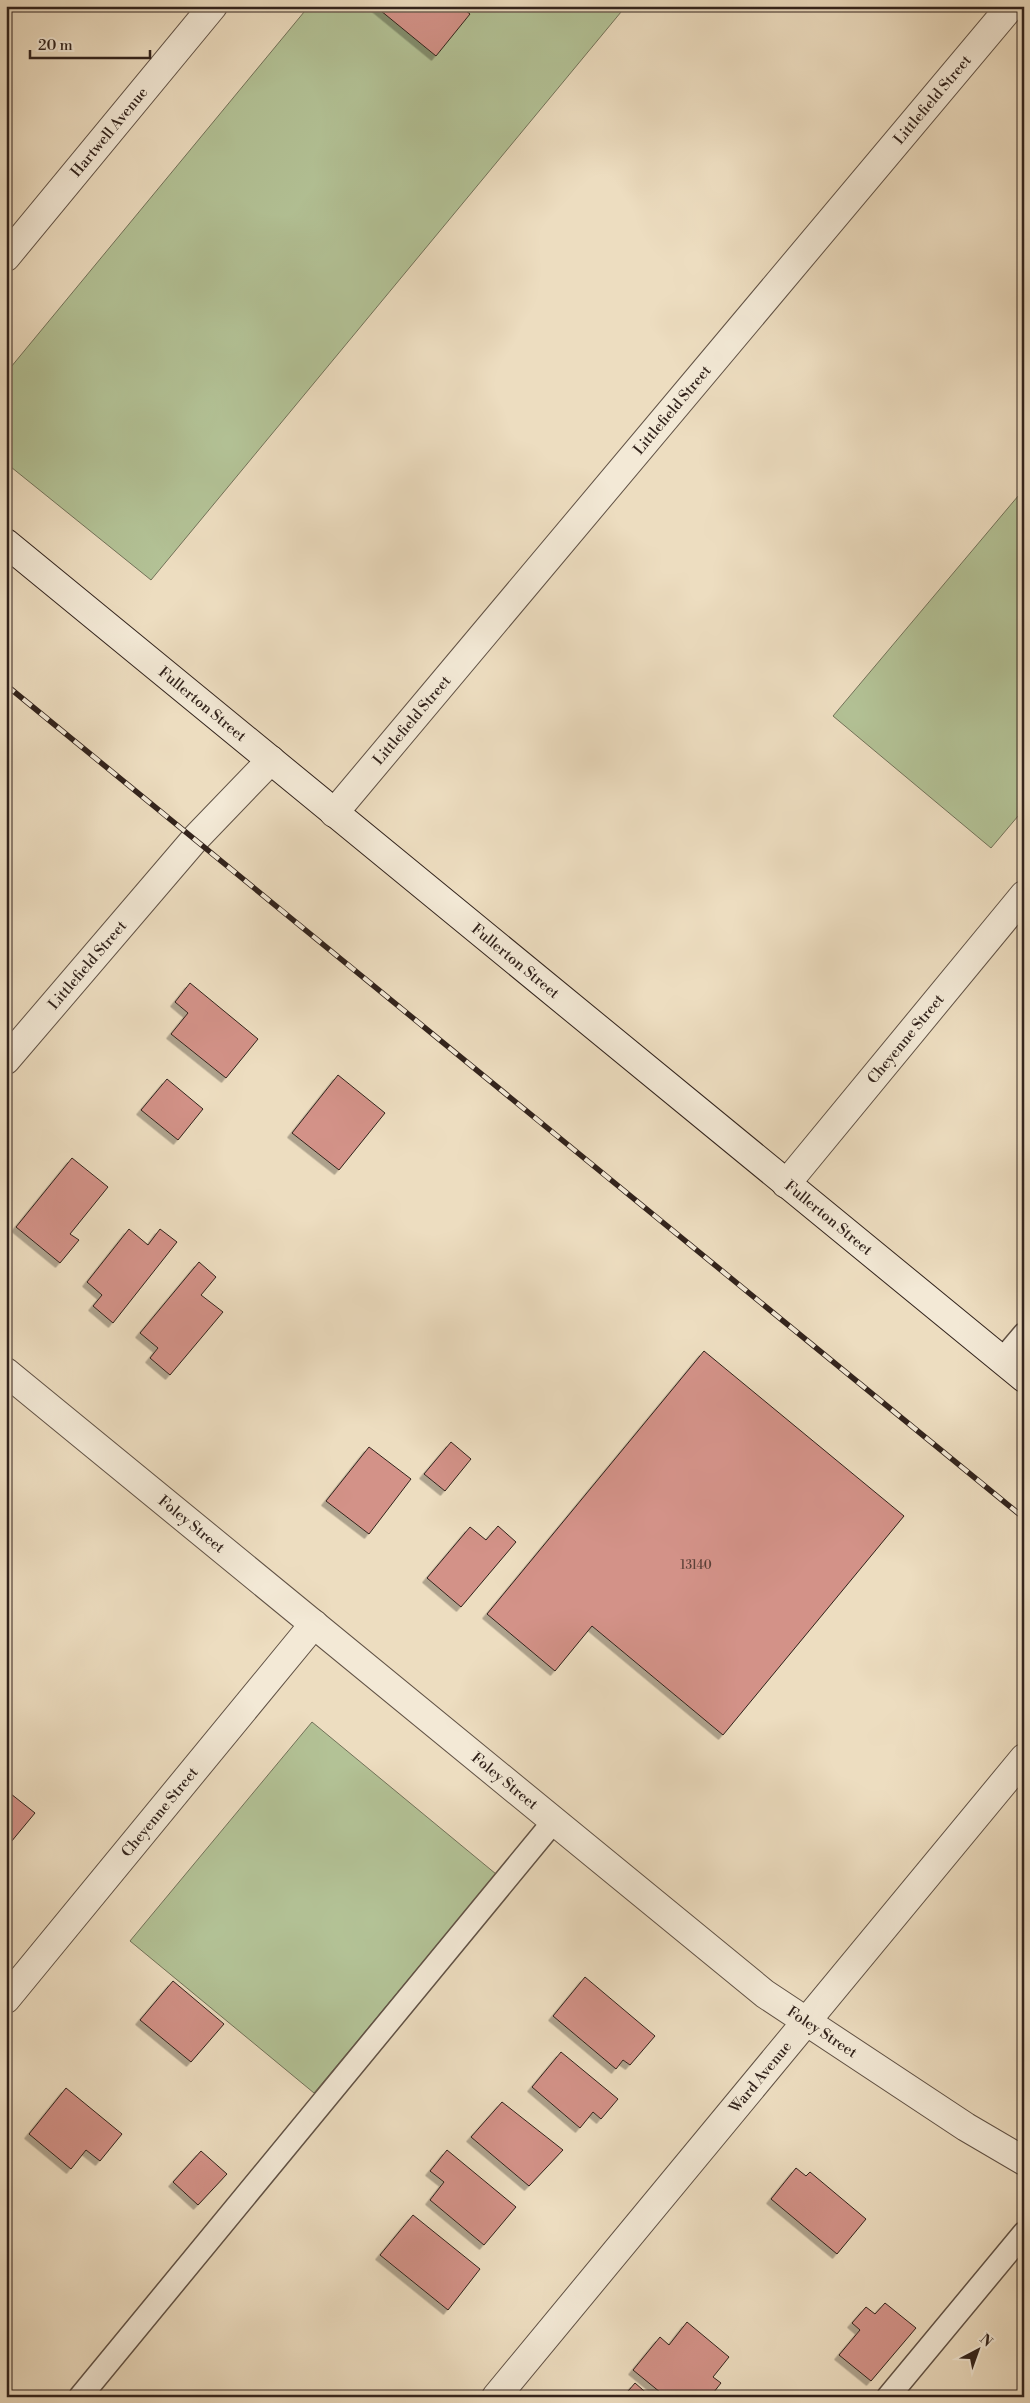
<svg xmlns="http://www.w3.org/2000/svg" width="1030" height="2403" viewBox="0 0 1030 2403" font-family="'Libre Bodoni',serif">
	<defs>
		<filter id="shadow"><feDropShadow dx="-4.5" dy="4.5" stdDeviation="0" flood-color="#0004"/></filter>
	</defs>
	<rect width="100%" height="100%" fill="#edddc0"/>
	<filter id="stains"><feTurbulence type="fractalNoise" baseFrequency=".004" numOctaves="4"/><feColorMatrix values="0 0 0 0 .2 0 0 0 0 .09 0 0 0 0 .02 0 0 0 .5 -.17"/></filter>
	<radialGradient id="worn" r=".72"><stop offset=".6" stop-color="#630" stop-opacity="0"/><stop offset="1" stop-color="#630" stop-opacity=".3"/></radialGradient>
	<!-- green -->
	<path fill="#b3c296" stroke="#727259" d="M309,6H626L151,580L6,463V373Z
		M1024,489V809L991,848L833,716Z
		M312,1722L496,1874L314,2093L130,1941Z"/>
	<!-- building -->
	<path fill="#d39288" stroke="#32231c" filter="url(#shadow)" d="M375,6H460L470,14L436,56Z
		M190,983L258,1039L226,1078L171,1034L188,1013L175,1002Z
		M338,1075L385,1113L339,1170L292,1133Z
		M167,1079L203,1109L178,1140L141,1110Z
		M72,1158L108,1187L70,1234L79,1240L60,1263L16,1227Z
		M129,1229L148,1245L160,1229L177,1242L113,1323L93,1306L102,1295L87,1282Z
		M199,1262L216,1277L201,1295L223,1312L170,1375L150,1358L158,1348L140,1333Z
		M704,1351L904,1516L723,1735L592,1626L555,1671L487,1614Z
		M451,1442L471,1459L445,1491L424,1474Z
		M369,1447L411,1479L369,1534L326,1501Z
		M498,1526L516,1542L461,1607L427,1578L470,1527L486,1540Z
		M6,1790L35,1813L6,1848Z
		M585,1977L655,2036L630,2065L623,2060L616,2069L553,2016Z
		M173,1981L224,2024L191,2062L140,2020Z
		M561,2052L618,2099L601,2119L593,2112L580,2128L532,2087Z
		M66,2088L122,2134L100,2161L86,2150L71,2169L29,2134Z
		M502,2102L563,2150L529,2186L471,2137Z
		M447,2150L516,2207L484,2245L430,2200L444,2182L430,2171Z
		M201,2151L227,2174L198,2205L173,2182Z
		M796,2168L806,2176L810,2172L866,2219L837,2254L771,2199Z
		M413,2215L480,2269L448,2310L380,2255Z
		M885,2303L916,2328L871,2381L839,2355L860,2330L852,2323L866,2307L875,2314Z
		M687,2322L729,2357L713,2377L721,2383L710,2397H666L633,2370L660,2337L669,2345Z
		M635,2383L651,2397H623Z"/>
	<g fill="none" stroke-linecap="round" stroke-linejoin="round">
		<defs>
			<path id="lane" d="M1002,1360L1024,1334
				M80,2397L554,1821
				M888,2397L1024,2233"/>
			<g id="street">
				<path id="s1" d="M6,257L213,6"/>
				<path id="s2" d="M334,813L1011,6"/>
				<path id="s3" d="M6,1060L195,839L271,760"/>
				<path id="s4" d="M786,1184L1024,895"/>
				<path id="s5" d="M6,1372L765,1994L966,2127L1024,2161"/>
				<path id="s6" d="M6,1999L314,1624"/>
				<path id="s7" d="M496,2397L1024,1758"/>
			</g>
			<g id="secondary">
				<path id="s8" d="M6,543L1024,1378"/>
			</g>
		</defs>
		<!-- lane casing -->
		<use href="#lane" stroke="#615245" stroke-width="25"/>
		<!-- street casing -->
		<use href="#street" stroke="#615245" stroke-width="30"/>
		<!-- secondary casing -->
		<use href="#secondary" stroke="#32231c" stroke-width="30"/>
		<!-- lane -->
		<use href="#lane" stroke="#f3e9d6" stroke-width="22"/>
		<!-- street -->
		<use href="#street" stroke="#f3e9d6" stroke-width="28"/>
		<!-- secondary -->
		<use href="#secondary" stroke="#f3e9d6" stroke-width="28"/>
		<defs>
			<path id="rail" d="M6,685L1024,1518"/>
		</defs>
		<!-- rail casing -->
		<use href="#rail" stroke="#32231c" stroke-width="5.5"/>
		<!-- rail -->
		<use href="#rail" stroke="#f3e9d6" stroke-width="4" stroke-dasharray="11" stroke-linecap="butt"/>
	</g>
	<g text-anchor="middle" dominant-baseline="central" stroke-width="4" stroke-linejoin="round" paint-order="stroke">
		<!-- number labels -->
		<g font-size="12" fill="#5a3f37">
			<text x="696" y="1565">13140</text>
		</g>
		<!-- street labels -->
		<g font-size="15" fill="#32231c" stroke="#f3e9d6">
			<text stroke="none"><textPath href="#s2" startOffset="931">Littlefield Street</textPath></text>
			<text stroke="none"><textPath href="#s1" startOffset="162">Hartwell Avenue</textPath></text>
			<text stroke="none"><textPath href="#s2" startOffset="526">Littlefield Street</textPath></text>
			<text stroke="none"><textPath href="#s8" startOffset="254">Fullerton Street</textPath></text>
			<text stroke="none"><textPath href="#s2" startOffset="121">Littlefield Street</textPath></text>
			<text stroke="none"><textPath href="#s8" startOffset="659">Fullerton Street</textPath></text>
			<text stroke="none"><textPath href="#s3" startOffset="125">Littlefield Street</textPath></text>
			<text stroke="none"><textPath href="#s4" startOffset="188">Cheyenne Street</textPath></text>
			<text stroke="none"><textPath href="#s8" startOffset="1064">Fullerton Street</textPath></text>
			<text stroke="none"><textPath href="#s5" startOffset="240">Foley Street</textPath></text>
			<text stroke="none"><textPath href="#s5" startOffset="645">Foley Street</textPath></text>
			<text stroke="none"><textPath href="#s6" startOffset="242">Cheyenne Street</textPath></text>
			<text stroke="none"><textPath href="#s5" startOffset="1050">Foley Street</textPath></text>
			<text stroke="none"><textPath href="#s7" startOffset="415">Ward Avenue</textPath></text>
		</g>
	</g>
	<!-- margin -->
	<rect width="1030" height="2403" fill="none" stroke="#edddc0" stroke-width="25"/>
	<rect x="8" y="8" width="1015" height="2388" fill="none" stroke="#32231c" stroke-width="2.5"/>
	<rect x="12" y="12" width="1005" height="2378" fill="none" stroke="#32231c"/>
	<!-- north arrow -->
	<g transform="translate(978 2350) rotate(41)" stroke="#f3e9d6" stroke-width="4" paint-order="stroke">
	<path d="M0-4L9 19L0 12L-9 19Z" fill="#32231c"/>
	<text y="-8" font-size="14" font-weight="bold" text-anchor="middle" fill="#32231c">N</text>
	</g>
	<!-- scale -->
	<path d="M30 50v8h120v-8" fill="none" stroke="#32231c" stroke-width="2.5"/>
	<text x="38" y="50" font-size="15" fill="#32231c" stroke="#f3e9d6" stroke-width="4" paint-order="stroke">20 m</text>
	<rect width="100%" height="100%" filter="url(#stains)"/>
	<rect width="100%" height="100%" fill="url(#worn)"/>
</svg>
